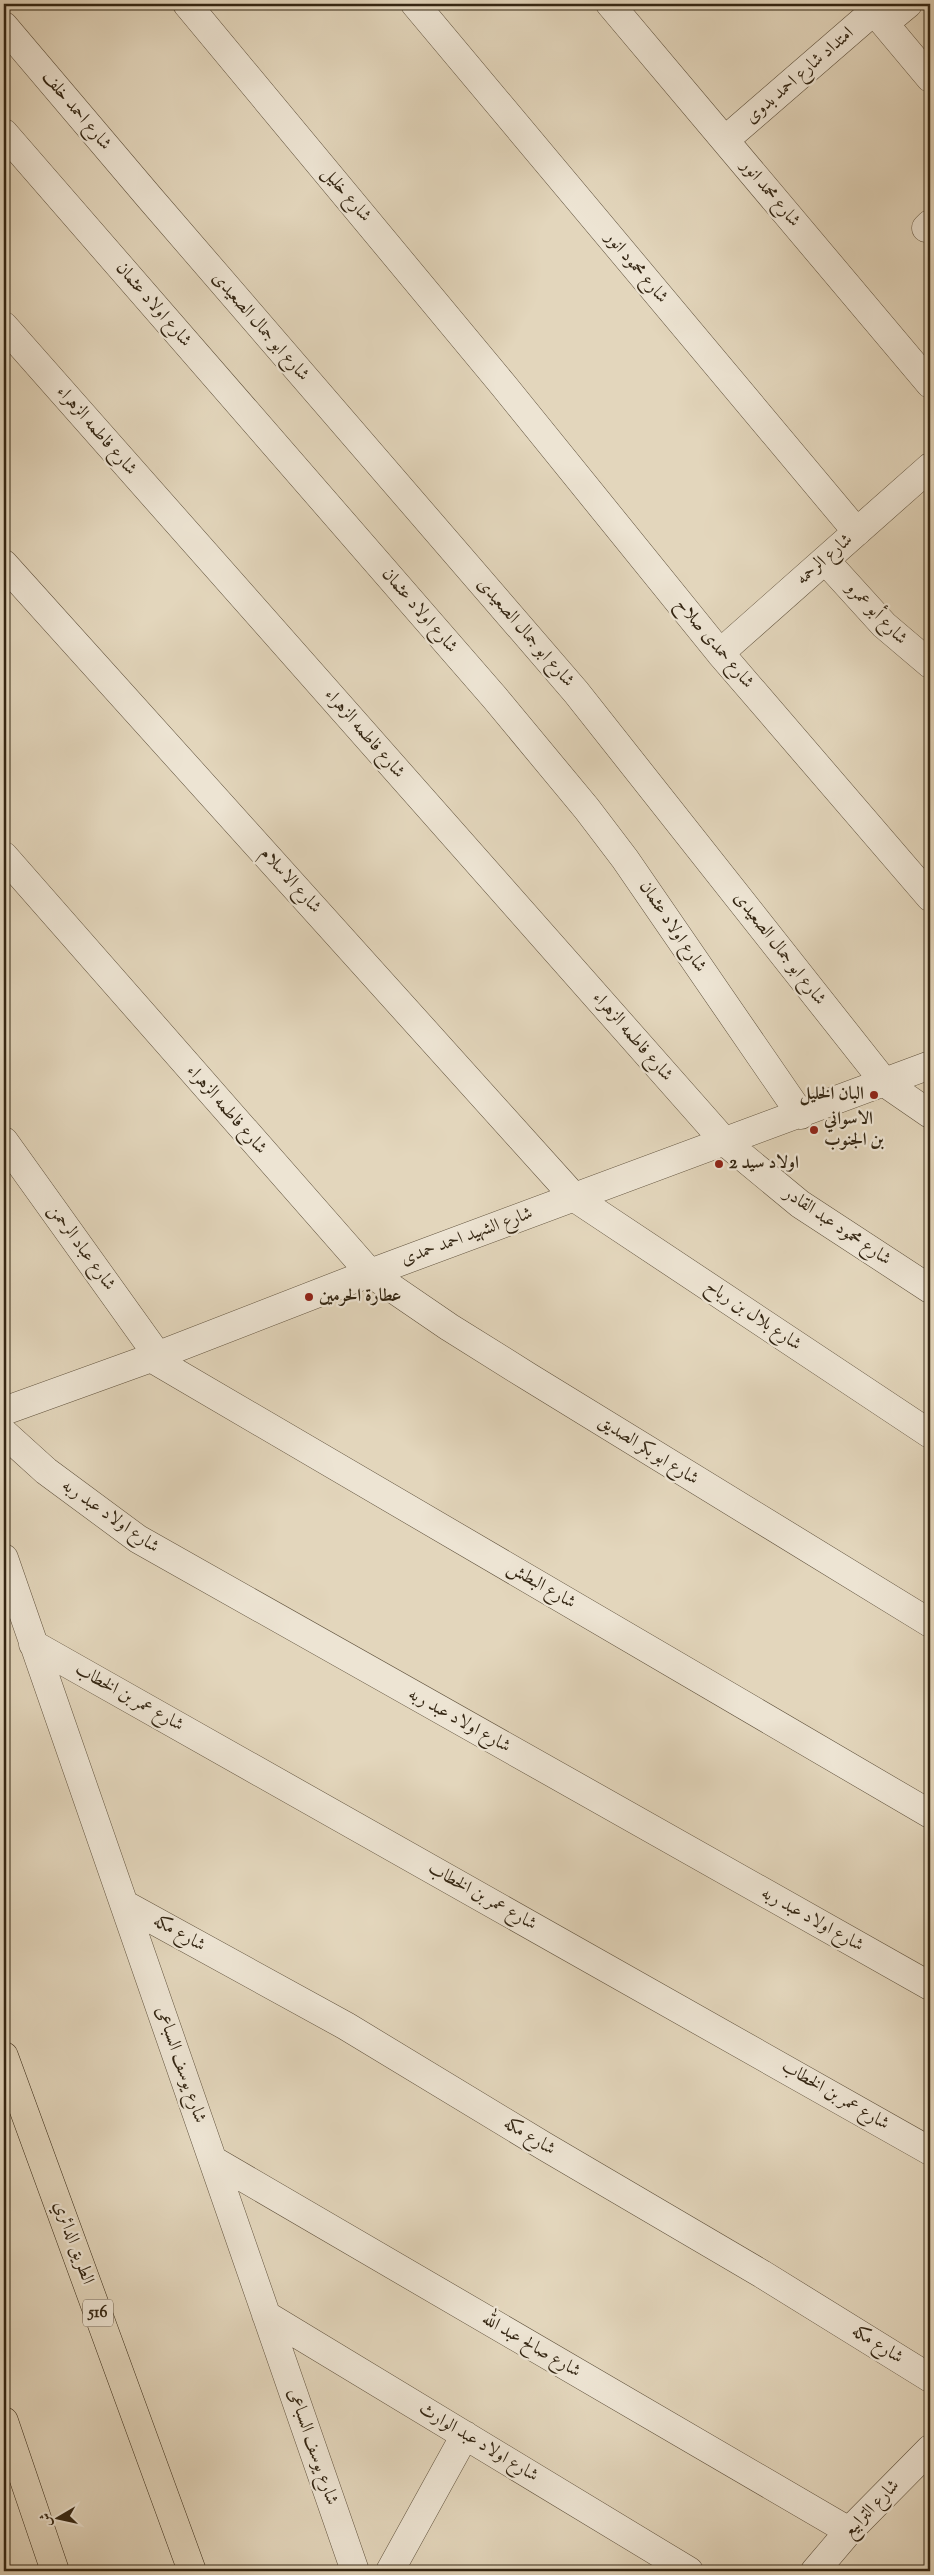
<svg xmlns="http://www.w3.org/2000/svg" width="934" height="2575" viewBox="0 0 934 2575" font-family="'Sorts Mill Goudy',Amiri,serif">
	<rect width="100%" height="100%" fill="#e3d6bc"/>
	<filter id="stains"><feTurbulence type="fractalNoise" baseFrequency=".004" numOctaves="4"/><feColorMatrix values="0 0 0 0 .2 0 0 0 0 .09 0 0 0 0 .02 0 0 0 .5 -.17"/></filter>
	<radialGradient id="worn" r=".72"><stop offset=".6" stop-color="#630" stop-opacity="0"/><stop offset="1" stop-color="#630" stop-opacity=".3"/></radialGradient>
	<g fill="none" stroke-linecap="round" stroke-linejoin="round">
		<defs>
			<path id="minor" d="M187,4L504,386L720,653L930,897
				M415,4L857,532
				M610,4L930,384
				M868,4L930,78
				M885,23L908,4
				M4,26L149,197L576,692L885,1083L930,1114
				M4,133L495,698L587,809L625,859L801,1115
				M725,140L874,11
				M926,228L930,224
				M4,326L725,1142L800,1204L930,1289
				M825,560L884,625L930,664
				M4,564L575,1198L930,1434
				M720,653L930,467
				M4,856L370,1273L449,1327L529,1377L930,1623
				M4,1141L158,1356
				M151,1358L930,1814
				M4,1411L151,1358L370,1273L930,1065
				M4,1433L46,1471L138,1539L930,1986
				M4,1558L355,2571
				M33,1644L930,2151
				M124,1904L346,2026L544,2146L762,2274L930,2378
				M213,2160L849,2531
				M266,2315L689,2571
				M390,2571L465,2435
				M815,2571L849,2531L930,2449"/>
			<path id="motorway" d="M4,2056L192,2571
				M4,2421L55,2571"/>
		</defs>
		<!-- minor casing -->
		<use href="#minor" stroke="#60523d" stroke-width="29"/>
		<!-- motorway casing -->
		<use href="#motorway" stroke="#342613" stroke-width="29"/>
		<!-- minor -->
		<use href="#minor" stroke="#ede4d3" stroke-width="28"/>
		<!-- motorway -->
		<use href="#motorway" stroke="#e3d6bc" stroke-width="28"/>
	</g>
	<!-- markers -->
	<g fill="#8f2418" stroke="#ede4d3" stroke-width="2">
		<circle cx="874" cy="1095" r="5"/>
		<circle cx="814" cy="1130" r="5"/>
		<circle cx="719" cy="1164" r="5"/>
		<circle cx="309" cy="1297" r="5"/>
	</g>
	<g text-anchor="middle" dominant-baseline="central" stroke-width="4.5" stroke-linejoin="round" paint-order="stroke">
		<!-- shield labels -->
		<rect fill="#ede4d3" stroke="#6c5f4d" stroke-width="1" x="83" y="2299.5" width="30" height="27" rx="4"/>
		<g font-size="16" font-weight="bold" fill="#342613">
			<text x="98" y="2313">516</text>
		</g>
		<!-- street labels -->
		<g font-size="18" fill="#342613" stroke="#ede4d3">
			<text transform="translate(800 76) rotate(-41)">امتداد شارع احمد بدوى</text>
			<text transform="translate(76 111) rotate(50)">شارع احمد خلف</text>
			<text transform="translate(770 194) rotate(50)">شارع محمد انور</text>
			<text transform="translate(346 195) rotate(50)">شارع خليل</text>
			<text transform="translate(636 268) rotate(50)">شارع محمود انور</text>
			<text transform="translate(153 305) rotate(49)">شارع اولاد عثمان</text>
			<text transform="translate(260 327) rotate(49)">شارع ابو جمال الصعيدى</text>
			<text transform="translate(96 431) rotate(49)">شارع فاطمه الزهراء</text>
			<text transform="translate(825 560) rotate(-41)">شارع الرحمه</text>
			<text transform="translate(419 611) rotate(49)">شارع اولاد عثمان</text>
			<text transform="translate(876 614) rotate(46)">شارع أبو عمرو</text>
			<text transform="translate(525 633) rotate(49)">شارع ابو جمال الصعيدى</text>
			<text transform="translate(714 644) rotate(50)">شارع حمدى صلاح</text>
			<text transform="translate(364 734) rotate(49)">شارع فاطمه الزهراء</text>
			<text transform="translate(290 881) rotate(48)">شارع الاسلام</text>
			<text transform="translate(672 927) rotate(56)">شارع اولاد عثمان</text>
			<text transform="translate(779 949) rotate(52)">شارع ابو جمال الصعيدى</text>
			<text transform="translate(632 1037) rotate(49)">شارع فاطمه الزهراء</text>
			<text transform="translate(226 1110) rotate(49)">شارع فاطمه الزهراء</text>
			<text transform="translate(837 1227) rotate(34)">شارع محمود عبد القادر</text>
			<text transform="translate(467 1237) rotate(-20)">شارع الشهيد احمد حمدى</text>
			<text transform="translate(81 1248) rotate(54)">شارع عباد الرحمن</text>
			<text transform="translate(753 1316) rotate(34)">شارع بلال بن رباح</text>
			<text transform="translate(648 1451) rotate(32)">شارع ابو بكر الصديق</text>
			<text transform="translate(110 1517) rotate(35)">شارع اولاد عبد ربه</text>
			<text transform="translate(541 1586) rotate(30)">شارع البطش</text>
			<text transform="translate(129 1698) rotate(29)">شارع عمر بن الخطاب</text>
			<text transform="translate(459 1721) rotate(29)">شارع اولاد عبد ربه</text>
			<text transform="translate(482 1897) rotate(29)">شارع عمر بن الخطاب</text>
			<text transform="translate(812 1920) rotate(29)">شارع اولاد عبد ربه</text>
			<text transform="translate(179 1934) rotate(29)">شارع مكه</text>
			<text transform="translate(180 2065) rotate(71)">شارع يوسف السباعى</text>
			<text transform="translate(835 2096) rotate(30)">شارع عمر بن الخطاب</text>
			<text transform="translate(529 2137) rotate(31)">شارع مكه</text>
			<text transform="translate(73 2243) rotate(70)">الطريق الدائري</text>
			<text transform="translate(877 2345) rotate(32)">شارع مكه</text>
			<text transform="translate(531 2346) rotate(30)">شارع صالح عبد الله</text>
			<text transform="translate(478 2443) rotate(31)">شارع اولاد عبد الوارث</text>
			<text transform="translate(312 2447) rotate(71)">شارع يوسف السباعى</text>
			<text transform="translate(872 2509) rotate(-46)">شارع الترابيع</text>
		</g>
		<!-- poi labels -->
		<g font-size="18" font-weight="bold" fill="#342613" stroke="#ede4d3" text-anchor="start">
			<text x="864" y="1095" text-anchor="end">البان الخليل</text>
			<text x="824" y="1120">الاسواني<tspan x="824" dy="21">بن الجنوب</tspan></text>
			<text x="729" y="1164">اولاد سيد 2</text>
			<text x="319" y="1297">عطارة الحرمين</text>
		</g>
	</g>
	<!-- margin -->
	<rect width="934" height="2575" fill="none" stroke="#e3d6bc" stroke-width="20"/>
	<rect x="5" y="5" width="924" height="2565" fill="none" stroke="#342613" stroke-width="2.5"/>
	<rect x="10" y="10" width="914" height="2555" fill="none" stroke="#342613"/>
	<!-- north arrow -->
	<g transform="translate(58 2518) rotate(261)" stroke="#ede4d3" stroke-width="4" paint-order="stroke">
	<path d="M0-4L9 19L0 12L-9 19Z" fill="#342613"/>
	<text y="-8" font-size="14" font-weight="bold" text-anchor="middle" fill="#342613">ش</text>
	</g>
	<rect width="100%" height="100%" filter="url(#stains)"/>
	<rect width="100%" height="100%" fill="url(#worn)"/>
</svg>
